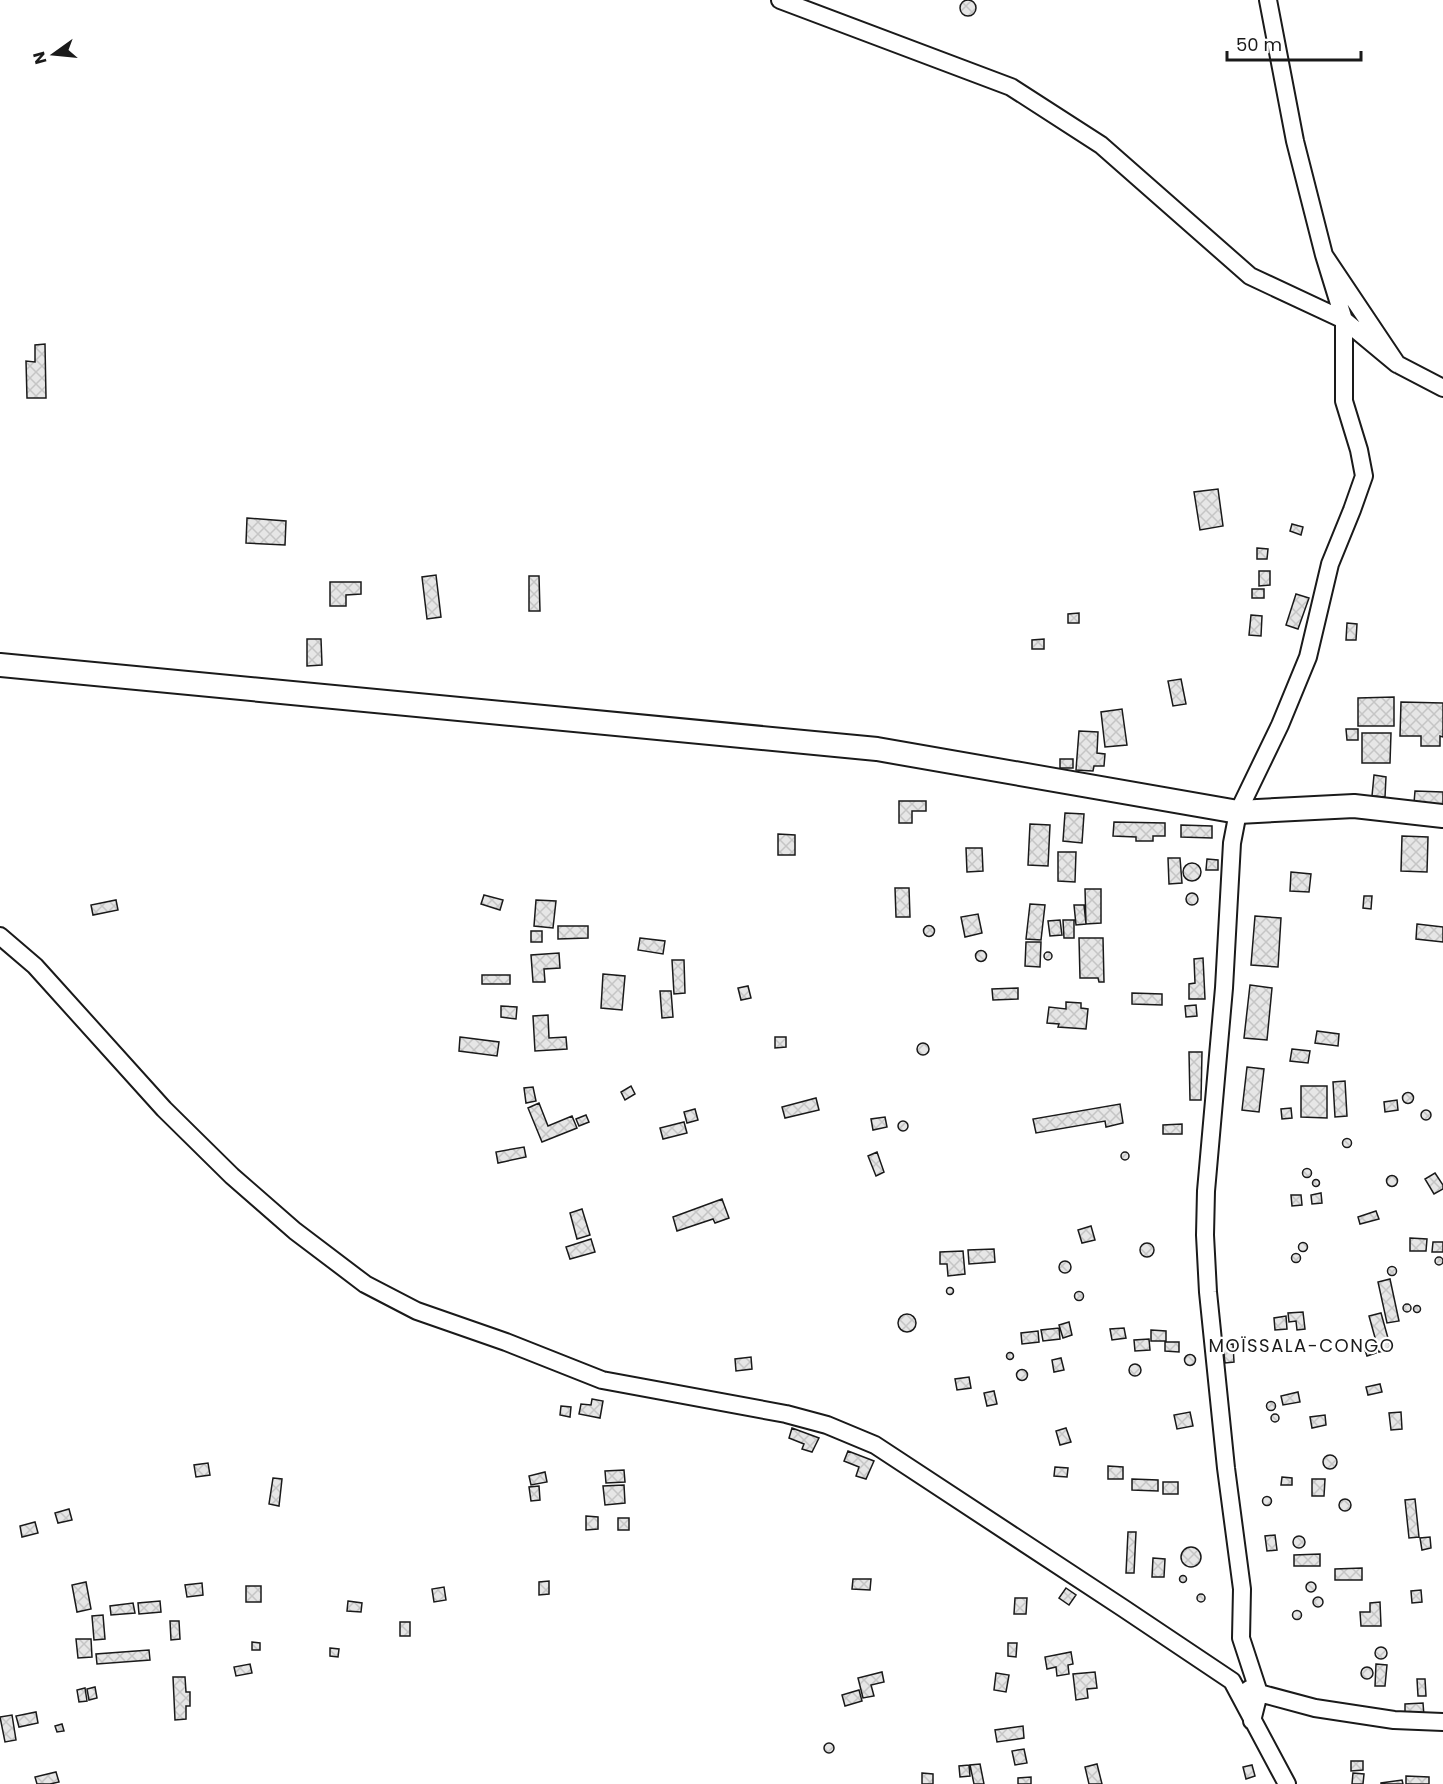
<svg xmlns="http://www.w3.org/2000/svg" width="1443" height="1784" viewBox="0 0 1443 1784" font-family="Poppins,sans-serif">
	<defs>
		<pattern id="building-cross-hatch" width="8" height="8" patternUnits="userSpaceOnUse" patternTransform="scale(1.5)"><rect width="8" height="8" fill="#e6e6e6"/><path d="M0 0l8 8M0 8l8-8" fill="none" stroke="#c5c5c5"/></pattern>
	</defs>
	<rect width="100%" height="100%" fill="#fff"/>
	<!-- building -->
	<path fill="url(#building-cross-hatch)" stroke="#1a1a1a" stroke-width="1.5" d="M960 8a8 8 0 1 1 16 0a8 8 0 1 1-16 0Z
		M45,344L46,398H27L26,361L35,362V345Z
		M1218,489L1223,526L1200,530L1194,492Z
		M247,518L286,521L285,545L246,543Z
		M1292,524L1303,527L1301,535L1290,531Z
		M1257,548L1268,549L1267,559H1257Z
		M1259,571H1270V585L1259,586Z
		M436,575L441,617L427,619L422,577Z
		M529,576H539L540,611H529Z
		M330,582H361V594L346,595V606H330Z
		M1252,589H1264V598H1252Z
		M1296,594L1309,598L1298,629L1286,625Z
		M1079,613V623H1068V614Z
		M1251,615L1262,616L1261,636L1249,635Z
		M1347,623L1357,624L1356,640H1346Z
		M307,639H321L322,665L307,666Z
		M1044,639V649H1032V640Z
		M1181,679L1186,704L1173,706L1168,681Z
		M1394,697V726H1358V698Z
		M1401,702L1443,703V737L1440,736V746H1421V736H1400Z
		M1122,709L1127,745L1105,747L1101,712Z
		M1346,729H1358V740H1347Z
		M1079,731L1098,732L1097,753L1105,754L1104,766H1094L1093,771L1076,770Z
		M1362,733H1391L1390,763H1362Z
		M1060,759H1073V768H1060Z
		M1374,775L1386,777L1385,797L1372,796Z
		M1415,791L1443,792V804L1414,803Z
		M899,801H926V811H912V823H899Z
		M1065,813L1084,814L1082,843L1063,841Z
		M1114,822L1165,823V836H1153V841H1136V837L1113,836Z
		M1030,824L1050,825L1048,866L1028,865Z
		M1181,825L1212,826V838L1181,837Z
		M778,834L795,835V855H778Z
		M1402,836L1428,837L1427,872L1401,871Z
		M966,848H982L983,871L967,872Z
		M1058,852H1076L1075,882L1058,881Z
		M1168,858H1180L1182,883L1169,884Z
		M1207,859L1218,860V870H1206Z
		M1183 872a9 9 0 1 1 18 0a9 9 0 1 1-18 0Z
		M1291,872L1311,874L1309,892L1290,891Z
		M895,888H909L910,917H896Z
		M1085,889H1101V923L1086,924Z
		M1186 899a6 6 0 1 1 12 0a6 6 0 1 1-12 0Z
		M484,895L503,900L500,910L481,904Z
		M1364,896H1372L1371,909L1363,908Z
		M116,900L118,910L93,915L91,905Z
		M536,900L556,901L553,928L534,926Z
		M1030,904L1045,905L1041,940L1026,939Z
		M1074,905H1084L1086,924L1076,925Z
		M978,914L982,933L965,937L961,917Z
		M1255,916L1281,918L1278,967L1251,965Z
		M1060,920L1062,935L1050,936L1048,921Z
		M1063,920H1074V938H1064Z
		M1417,924L1443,927V942L1416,939Z
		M923.5 931a5.5 5.5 0 1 1 11 0a5.5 5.5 0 1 1-11 0Z
		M558,926H588V938L558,939Z
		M531,931H542V942H531Z
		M640,938L665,941L663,954L638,950Z
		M1079,938H1103L1104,982H1099L1098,978H1080Z
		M1026,942H1041L1040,967L1025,966Z
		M975.5 956a5.5 5.5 0 1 1 11 0a5.5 5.5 0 1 1-11 0Z
		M1044 956a4 4 0 1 1 8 0a4 4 0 1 1-8 0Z
		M559,953L560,968L544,969L545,982H533L531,955Z
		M1203,958L1205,999H1189V984L1195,983L1194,959Z
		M672,960H684L685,993L674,994Z
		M603,974L625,976L622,1010L601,1008Z
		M482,975H510V984H482Z
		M1250,985L1272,988L1267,1040L1244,1038Z
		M748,986L751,998L741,1000L738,988Z
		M1018,988V999L993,1000L992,989Z
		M660,991H671L673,1017L662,1018Z
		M1132,993L1162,994V1005L1132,1004Z
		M1066,1002L1081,1003V1008L1088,1009L1086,1029L1058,1027L1059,1024L1047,1023L1049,1007L1066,1009Z
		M1196,1005L1197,1016L1186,1017L1185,1006Z
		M501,1006L517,1007L516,1019L501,1017Z
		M548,1015L549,1038L566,1037L567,1049L535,1051L533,1016Z
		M1317,1031L1339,1034L1338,1046L1315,1043Z
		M460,1037L499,1042L497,1056L459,1051Z
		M775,1037H786V1047L775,1048Z
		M917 1049a6 6 0 1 1 12 0a6 6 0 1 1-12 0Z
		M1292,1049L1310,1051L1308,1063L1290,1061Z
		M1189,1052H1202L1201,1100H1190Z
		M1247,1067L1264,1069L1259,1112L1242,1110Z
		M1345,1081L1347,1116L1335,1117L1333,1082Z
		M631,1086L635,1094L625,1100L621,1092Z
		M1301,1086H1327V1118L1301,1117Z
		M533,1087L536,1101L526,1103L524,1088Z
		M1402.5 1098a5.5 5.5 0 1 1 11 0a5.5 5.5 0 1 1-11 0Z
		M816,1098L819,1110L785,1118L782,1107Z
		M1397,1100L1398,1110L1385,1112L1384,1102Z
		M539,1103L548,1126L572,1116L577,1128L542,1142L528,1108Z
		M1120,1104L1123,1123L1106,1127L1105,1121L1036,1133L1033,1119Z
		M1291,1108L1292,1118L1282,1119L1281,1109Z
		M695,1109L698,1120L687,1123L684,1112Z
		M1421 1115a5 5 0 1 1 10 0a5 5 0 1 1-10 0Z
		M586,1115L589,1122L579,1126L576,1119Z
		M885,1117L887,1127L873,1130L871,1119Z
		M898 1126a5 5 0 1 1 10 0a5 5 0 1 1-10 0Z
		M684,1122L687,1133L663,1139L660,1128Z
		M1182,1124V1134H1163V1125Z
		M1342.5 1143a4.5 4.5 0 1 1 9 0a4.5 4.5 0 1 1-9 0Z
		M524,1147L526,1157L498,1163L496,1152Z
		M1121 1156a4 4 0 1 1 8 0a4 4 0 1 1-8 0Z
		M877,1152L884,1172L876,1176L868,1156Z
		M1302.5 1173a4.5 4.5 0 1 1 9 0a4.5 4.5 0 1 1-9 0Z
		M1435,1173L1443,1185V1189L1434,1194L1425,1179Z
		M1386.5 1181a5.5 5.5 0 1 1 11 0a5.5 5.5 0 1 1-11 0Z
		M1312.5 1183a3.5 3.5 0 1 1 7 0a3.5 3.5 0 1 1-7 0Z
		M1321,1193L1322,1203L1312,1204L1311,1195Z
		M1291,1195H1301L1302,1205L1292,1206Z
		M722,1199L729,1218L715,1223L713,1219L677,1231L673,1217Z
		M582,1209L590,1235L577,1239L570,1213Z
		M1376,1211L1379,1219L1360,1224L1358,1217Z
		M1091,1226L1095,1240L1082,1243L1078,1230Z
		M1410,1238L1427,1239L1426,1251H1410Z
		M591,1239L595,1252L570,1259L566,1247Z
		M1433,1242H1443V1252H1432Z
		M1298.5 1247a4.5 4.5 0 1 1 9 0a4.5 4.5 0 1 1-9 0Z
		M1140 1250a7 7 0 1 1 14 0a7 7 0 1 1-14 0Z
		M994,1249L995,1262L969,1264L968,1250Z
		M963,1251L965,1274L948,1276L947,1264H940V1252Z
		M1291.5 1258a4.5 4.5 0 1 1 9 0a4.5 4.5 0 1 1-9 0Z
		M1435 1261a4 4 0 1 1 8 0a4 4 0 1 1-8 0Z
		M1059 1267a6 6 0 1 1 12 0a6 6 0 1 1-12 0Z
		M1387.5 1271a4.5 4.5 0 1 1 9 0a4.5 4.5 0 1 1-9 0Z
		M1390,1279L1399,1321L1387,1323L1378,1282Z
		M946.5 1291a3.5 3.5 0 1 1 7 0a3.5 3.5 0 1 1-7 0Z
		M1074.5 1296a4.5 4.5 0 1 1 9 0a4.5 4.5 0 1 1-9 0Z
		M1403 1308a4 4 0 1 1 8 0a4 4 0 1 1-8 0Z
		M1413.5 1309a3.5 3.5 0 1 1 7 0a3.5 3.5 0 1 1-7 0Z
		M1303,1312L1305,1329L1297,1330L1296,1321L1289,1322L1288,1313Z
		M1381,1313L1391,1349L1379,1352L1369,1316Z
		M898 1323a9 9 0 1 1 18 0a9 9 0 1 1-18 0Z
		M1286,1316L1287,1329L1275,1330L1274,1318Z
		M1069,1322L1072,1335L1063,1338L1059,1325Z
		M1059,1328L1060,1339L1043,1341L1041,1330Z
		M1124,1328L1126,1338L1112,1340L1110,1329Z
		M1151,1330L1166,1331V1341H1151Z
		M1038,1331L1039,1342L1022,1344L1021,1333Z
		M1149,1339L1150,1350L1135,1351L1134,1340Z
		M1165,1342H1179V1352L1165,1351Z
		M1233,1344L1234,1362L1225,1363L1223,1345Z
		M1375,1348L1376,1353L1367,1356L1365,1350Z
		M1006.5 1356a3.5 3.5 0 1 1 7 0a3.5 3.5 0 1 1-7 0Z
		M1184.5 1360a5.5 5.5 0 1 1 11 0a5.5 5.5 0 1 1-11 0Z
		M751,1357L752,1369L736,1371L735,1359Z
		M1061,1358L1064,1370L1054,1372L1052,1360Z
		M1129 1370a6 6 0 1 1 12 0a6 6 0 1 1-12 0Z
		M1016.5 1375a5.5 5.5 0 1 1 11 0a5.5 5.5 0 1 1-11 0Z
		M969,1377L971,1388L957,1390L955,1379Z
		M1380,1384L1382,1392L1368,1395L1366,1387Z
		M994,1391L997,1404L987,1406L984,1393Z
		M1298,1392L1300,1402L1283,1405L1281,1396Z
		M592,1399L603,1401L600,1418L579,1414L581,1404L591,1405Z
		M1266.5 1406a4.5 4.5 0 1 1 9 0a4.5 4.5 0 1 1-9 0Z
		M561,1406L571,1407L570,1417L560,1415Z
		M1190,1412L1193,1426L1177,1429L1174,1415Z
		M1401,1412L1402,1429L1391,1430L1389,1413Z
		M1271 1418a4 4 0 1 1 8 0a4 4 0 1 1-8 0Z
		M1325,1415L1326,1425L1312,1428L1310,1417Z
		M792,1428L819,1438L812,1452L802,1449L804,1444L789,1438Z
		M1066,1428L1071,1442L1060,1445L1056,1431Z
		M848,1451L874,1461L866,1479L856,1476L859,1467L844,1461Z
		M1323 1462a7 7 0 1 1 14 0a7 7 0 1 1-14 0Z
		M208,1463L210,1475L196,1477L194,1465Z
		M1108,1466L1123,1467V1479H1108Z
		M1055,1467L1068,1468L1067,1477L1054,1476Z
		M624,1470L625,1482L606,1483L605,1471Z
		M545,1472L547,1482L531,1485L529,1476Z
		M1282,1477L1292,1478V1485H1281Z
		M273,1478L282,1479L279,1506L269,1504Z
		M1132,1479L1158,1480V1491L1132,1490Z
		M1312,1479H1325L1324,1496H1312Z
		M1163,1482H1178V1494H1163Z
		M624,1485L625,1503L605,1505L603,1486Z
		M539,1486L540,1500L531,1501L529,1487Z
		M1262.5 1501a4.5 4.5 0 1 1 9 0a4.5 4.5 0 1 1-9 0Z
		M1415,1499L1419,1537L1409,1538L1405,1500Z
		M1339 1505a6 6 0 1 1 12 0a6 6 0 1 1-12 0Z
		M69,1509L72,1520L58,1523L55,1513Z
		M586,1516L598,1517V1529L586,1530Z
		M618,1518H629V1530H618Z
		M35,1522L38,1533L22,1537L20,1526Z
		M1128,1532H1136L1134,1573H1126Z
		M1275,1535L1277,1550L1267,1551L1265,1536Z
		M1293 1542a6 6 0 1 1 12 0a6 6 0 1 1-12 0Z
		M1430,1537L1431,1548L1422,1550L1420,1538Z
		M1181 1557a10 10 0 1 1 20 0a10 10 0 1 1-20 0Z
		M1320,1554V1566H1294V1555Z
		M1153,1558L1165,1559L1164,1577H1152Z
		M1362,1568V1580H1335V1569Z
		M1179.5 1579a3.5 3.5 0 1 1 7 0a3.5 3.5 0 1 1-7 0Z
		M853,1579H871L870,1590L852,1589Z
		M549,1581V1594L539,1595V1582Z
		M1306 1587a5 5 0 1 1 10 0a5 5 0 1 1-10 0Z
		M86,1582L91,1609L77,1612L72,1585Z
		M202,1583L203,1595L187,1597L185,1585Z
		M246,1586H261V1602H246Z
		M444,1587L446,1600L434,1602L432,1589Z
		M1066,1588L1076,1595L1069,1605L1059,1598Z
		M1421,1590L1422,1602L1412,1603L1411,1591Z
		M1197 1598a4 4 0 1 1 8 0a4 4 0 1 1-8 0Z
		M1313 1602a5 5 0 1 1 10 0a5 5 0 1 1-10 0Z
		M1015,1598H1027L1026,1614H1014Z
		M160,1601L161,1612L139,1614L138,1603Z
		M348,1601L362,1603L361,1612L347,1611Z
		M1380,1602L1381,1626H1361L1360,1612H1370V1603Z
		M133,1603L135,1613L111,1615L110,1606Z
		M1292.5 1615a4.5 4.5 0 1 1 9 0a4.5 4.5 0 1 1-9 0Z
		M103,1615L105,1639L94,1640L92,1616Z
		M170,1621H179L180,1639L171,1640Z
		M400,1622H410V1636H400Z
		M76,1639H91L92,1657L78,1658Z
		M252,1642L260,1643V1650H252Z
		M1008,1643H1017L1016,1657L1008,1656Z
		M1375 1653a6 6 0 1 1 12 0a6 6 0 1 1-12 0Z
		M330,1648L339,1649L338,1657L330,1656Z
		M149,1650L150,1660L97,1664L96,1654Z
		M1071,1652L1073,1664L1068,1665L1069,1674L1057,1676L1056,1667L1047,1669L1045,1657Z
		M250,1664L252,1673L236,1676L234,1667Z
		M1376,1664L1387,1665L1385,1686H1375Z
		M1361 1673a6 6 0 1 1 12 0a6 6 0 1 1-12 0Z
		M882,1672L884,1682L871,1685L874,1696L863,1698L858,1678Z
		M1095,1672L1097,1688L1087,1689L1088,1698L1076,1700L1073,1674Z
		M996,1673L1009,1675L1006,1692L994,1690Z
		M173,1677H185L186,1692H190V1706H186V1719L175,1720Z
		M1417,1679H1425L1426,1696H1418Z
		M95,1687L97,1698L89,1700L87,1689Z
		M85,1688L87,1701L79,1702L77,1690Z
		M859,1690L862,1701L845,1706L842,1695Z
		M1423,1703L1424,1716H1405V1704Z
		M36,1712L38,1723L19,1727L16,1716Z
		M12,1715L16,1740L5,1742L0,1717Z
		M62,1724L64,1731L57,1732L55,1726Z
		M1023,1726L1024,1738L997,1742L995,1730Z
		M824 1748a5 5 0 1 1 10 0a5 5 0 1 1-10 0Z
		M1024,1749L1027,1763L1015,1765L1012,1751Z
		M1351,1761H1363V1770L1351,1771Z
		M980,1764L984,1784H974L970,1765Z
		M1097,1764L1102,1784H1089L1085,1767Z
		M969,1765L970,1776L960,1777L959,1766Z
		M1252,1765L1255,1776L1246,1779L1243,1767Z
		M56,1772L59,1782L50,1784H37L35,1777Z
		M922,1773L933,1774V1784H922Z
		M1353,1773L1364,1774L1363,1784H1352Z
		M1406,1776L1429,1777V1784H1406Z
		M1031,1777V1784H1018V1778Z
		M1402,1780L1403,1784H1381V1783Z"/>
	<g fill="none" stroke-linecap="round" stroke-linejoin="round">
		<defs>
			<path id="street" d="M780,0L1011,87L1101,145L1250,276L1344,320L1397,364
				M1268,0L1295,141L1324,255L1397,364L1443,388
				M0,936L35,966L164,1109L232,1176L295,1231L365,1284L417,1311L506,1342L602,1380L786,1414L827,1425L875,1445L1123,1608L1232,1681L1287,1784
				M1249,1689L1259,1693L1315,1708L1394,1720L1443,1722
				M1252,1721L1259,1693L1241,1638L1242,1589L1226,1468L1208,1292L1205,1235L1206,1191L1224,988L1232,843L1238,812L1280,725L1308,657L1330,564L1352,510L1364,476L1359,450L1344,401V320L1324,255"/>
			<path id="secondary" d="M0,665L877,749L1238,812L1354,806L1443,816"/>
		</defs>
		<!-- street casing -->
		<use href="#street" stroke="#1a1a1a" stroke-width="20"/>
		<!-- secondary casing -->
		<use href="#secondary" stroke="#1a1a1a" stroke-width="26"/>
		<!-- street -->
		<use href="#street" stroke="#fff" stroke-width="16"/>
		<!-- secondary -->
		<use href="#secondary" stroke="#fff" stroke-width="22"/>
	</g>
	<g text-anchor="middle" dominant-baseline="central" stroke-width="4.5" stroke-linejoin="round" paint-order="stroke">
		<!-- neighbourhood labels -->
		<g font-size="18" letter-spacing="1.5" fill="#1a1a1a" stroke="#fff">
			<text x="1302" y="1345">MOÏSSALA-CONGO</text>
		</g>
	</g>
	<!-- north arrow -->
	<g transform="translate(54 54) rotate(255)" stroke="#ffffff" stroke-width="4.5" paint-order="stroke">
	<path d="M0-4.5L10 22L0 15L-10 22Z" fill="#1a1a1a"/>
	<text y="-9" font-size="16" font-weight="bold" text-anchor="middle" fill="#1a1a1a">N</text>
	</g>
	<!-- scale -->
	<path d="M1227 51v9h134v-9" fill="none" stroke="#1a1a1a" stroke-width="3"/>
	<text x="1236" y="51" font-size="18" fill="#1a1a1a" stroke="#ffffff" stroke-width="4.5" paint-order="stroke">50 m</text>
</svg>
